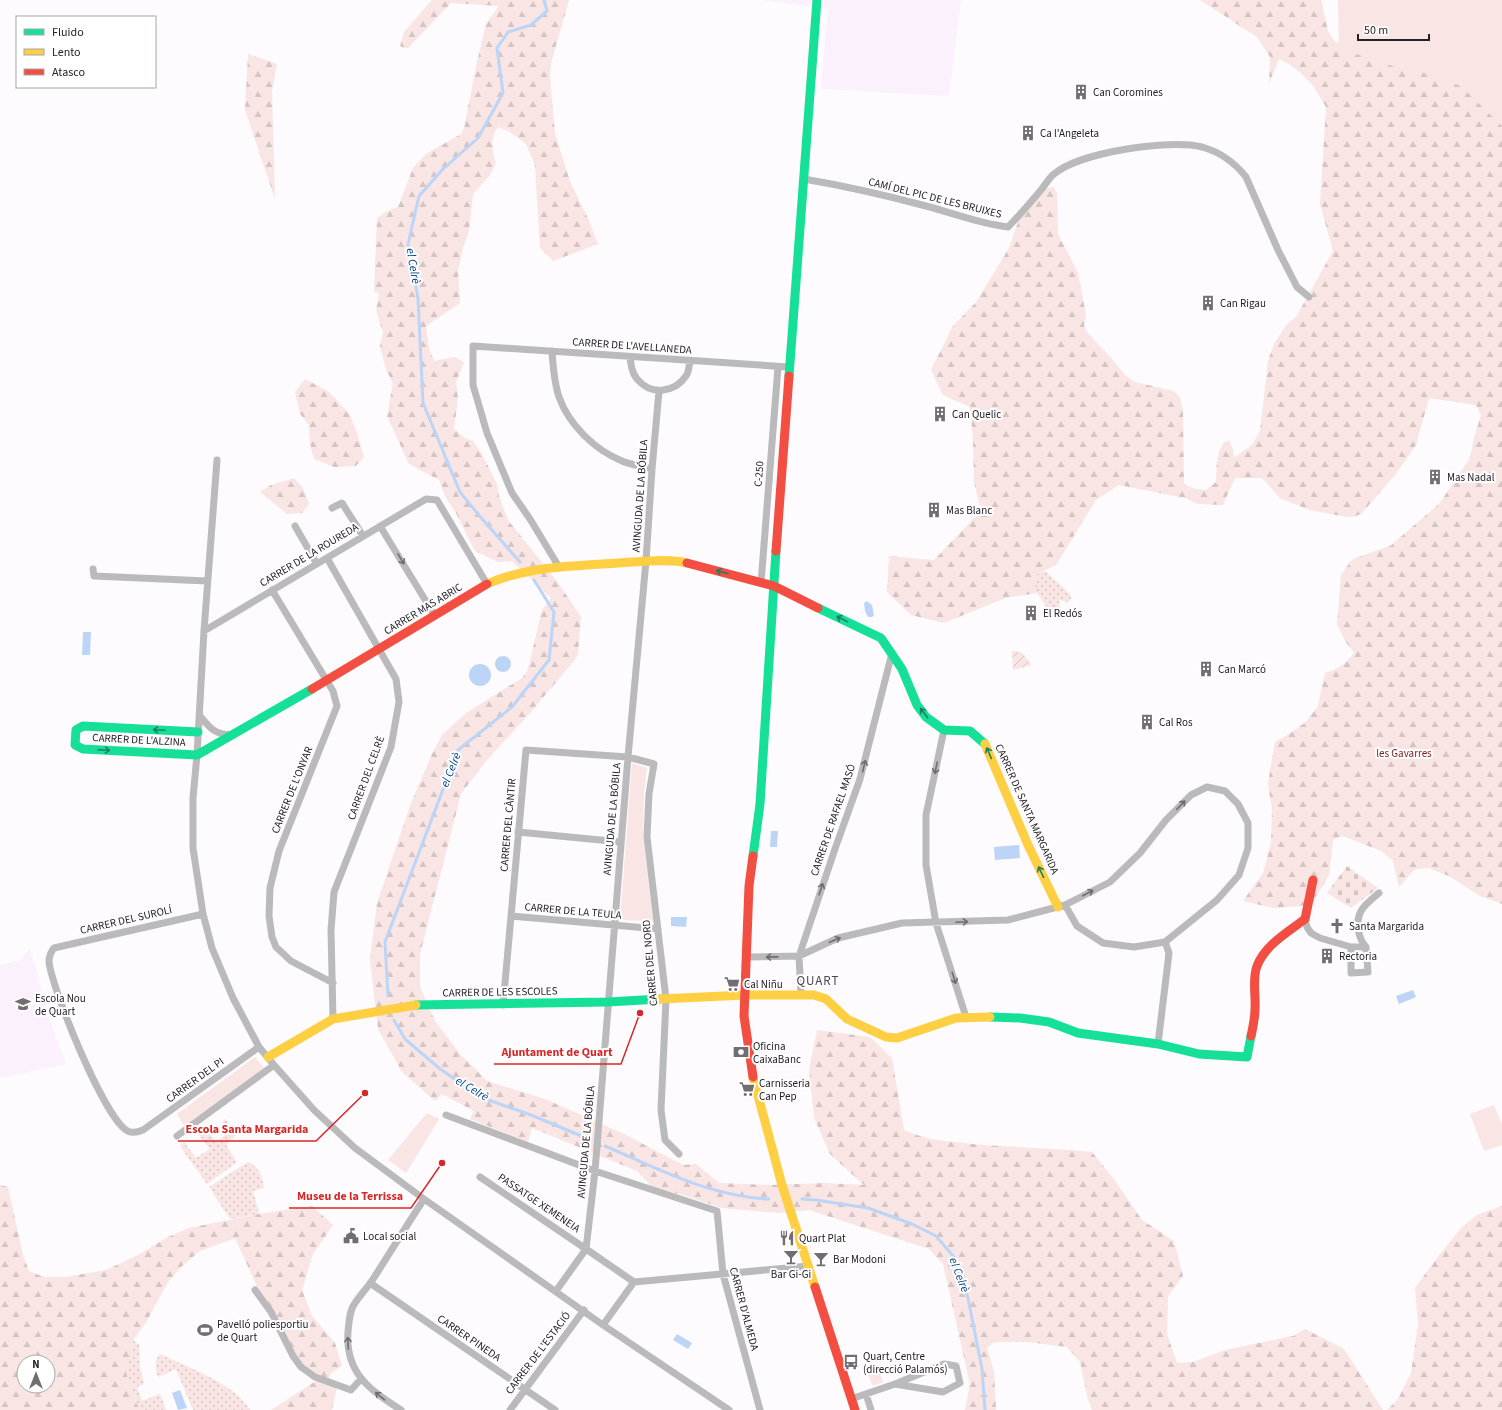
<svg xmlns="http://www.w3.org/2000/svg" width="1502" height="1410" viewBox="0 0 1502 1410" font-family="'Source Sans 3',sans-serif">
	<defs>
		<pattern id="grass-dots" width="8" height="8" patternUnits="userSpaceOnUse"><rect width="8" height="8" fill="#f8e5e4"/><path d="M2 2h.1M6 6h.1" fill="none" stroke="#d4c4c4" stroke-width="1.8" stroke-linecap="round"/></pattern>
		<pattern id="forest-firs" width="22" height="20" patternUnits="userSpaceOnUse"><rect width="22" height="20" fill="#f8e5e4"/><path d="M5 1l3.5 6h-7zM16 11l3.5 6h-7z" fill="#d4c4c4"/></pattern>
		<pattern id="cemetery-stones" width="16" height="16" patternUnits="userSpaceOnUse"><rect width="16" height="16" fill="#f8e5e4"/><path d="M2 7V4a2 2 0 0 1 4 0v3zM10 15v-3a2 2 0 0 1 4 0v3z" fill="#d4c4c4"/></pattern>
		<pattern id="garden-furrows" width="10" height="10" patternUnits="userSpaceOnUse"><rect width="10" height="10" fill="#f8e5e4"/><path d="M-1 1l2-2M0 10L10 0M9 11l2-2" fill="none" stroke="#d4c4c4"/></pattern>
	</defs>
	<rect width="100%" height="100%" fill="#fdfbfd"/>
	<!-- built -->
	<path fill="#faf1fc" d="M763,0H961L949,96L821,89L828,9Z
		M30,948L50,1021L66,1064L0,1078V965L20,960Z"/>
	<!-- grass -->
	<path fill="url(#grass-dots)" d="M1045,571L1070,594L1071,598L1069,602H1067L1060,600L1059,603L1062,613L1055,614L1050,612L1037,593V574Z
		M225,1119L236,1135L226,1145L237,1162L207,1184L180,1146L184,1142L196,1158L210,1149L199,1135L202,1132L199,1127L203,1125L216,1142L229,1132L222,1122Z
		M248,1162C260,1168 262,1176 264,1188L253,1191L259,1214L230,1219L209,1187Z
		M133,1340L139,1345L140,1367L144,1384L137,1387L142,1401L160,1394L166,1410H139L126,1373L131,1353Z
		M160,1354C187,1367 235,1384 250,1410H193L176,1369L158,1377C155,1369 154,1360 160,1354Z"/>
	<!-- forest -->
	<path fill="url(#forest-firs)" fill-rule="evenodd" d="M432,0H569L551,63L550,77L555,134L571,184L587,216L598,244L553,261L540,248L535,165L526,144L510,132L498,127C490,136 492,152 496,163L490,175L473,194L469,231L463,248L458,270L460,303L426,326L429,348L434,361L454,357L464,362L456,382L458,398L454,429L465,438L473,441L482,454L497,484L499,496L508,520L559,584L581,617L578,654L574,661L529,714L486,761L461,794L420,954V987L435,1021L460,1054L487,1081L545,1099L624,1134L683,1165L696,1164L719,1183L769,1185L824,1183L864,1185L830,1154L814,1118L809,1070L817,1030L870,1037L892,1058L904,1130C923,1139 943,1141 964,1143C1006,1148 1049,1147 1092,1152L1116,1182L1142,1220L1174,1241L1183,1276L1168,1296L1167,1334L1177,1363L1193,1362L1225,1350L1293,1336L1305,1329L1344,1349L1383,1410H1092L1088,1400L1080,1362L1067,1347L1028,1342H994L987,1348L994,1372L996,1410H965L970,1384L943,1264L929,1249L809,1210L779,1213L722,1208L683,1195L653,1188L637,1171L532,1128L528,1142L470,1119L474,1111L442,1094L435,1101L402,1072L378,1029L370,959L377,903L411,803L432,754L442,735L466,713L522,678L527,671L529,665L542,610L551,598L512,561L498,562L475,551L456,513L445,496L439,480L409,464L387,416L393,383L386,370L380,346L383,332L376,311L379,293L374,292L377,218L387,211L398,207L413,168L426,154L461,134L464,128L477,62L486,24L499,6L451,3L408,48H404L400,46L404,32Z
		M1200,0H1321L1328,31L1334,41L1340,43L1502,0V904L1480,896L1449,876L1429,868L1415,869L1399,887L1393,861L1381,851L1343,836L1333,840L1329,875L1311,905L1273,908L1243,901L1263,873L1271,843L1272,809L1268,783L1275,742L1289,734L1306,722L1318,706L1325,673C1338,669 1348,663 1354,652L1345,641L1337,624L1341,575L1350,562L1355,558L1390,546L1439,504L1470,458L1474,438L1481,415L1476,405L1429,398L1416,445L1395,475L1361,514L1353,517H1347L1309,510L1280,498L1262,478H1235L1223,505L1198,504L1185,498L1119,485L1096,500L1056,565L1037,574V593L1005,598L944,623L911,615L887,592L889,556L934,560L981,511L974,482L973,440L970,407L943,395L931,370L953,326L976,302L1009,248L1018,222L1045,189L1053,187L1057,193L1058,234L1078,273L1086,315L1084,325L1086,331L1111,358L1125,375L1135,382L1174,391L1180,398L1183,411L1184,483C1191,489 1197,489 1206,490L1216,482C1217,468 1215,451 1226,441H1229L1233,449L1234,458L1252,445L1260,431L1268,361L1274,344L1286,325L1296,317L1333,251L1320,204L1326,107L1314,87L1302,74L1289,64L1279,59L1269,84L1270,57L1257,37Z
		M248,54L277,64L272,91L275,199L245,110Z
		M305,379L329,392L350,415L358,436L364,457L356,466L334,467L314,459L310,444L309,425L300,414L295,392Z
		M294,478L303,488L309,504L302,513L287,514L260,492L271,485Z
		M0,1185L8,1187L23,1255L29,1271L44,1277H66L106,1270L138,1255L168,1237L189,1228L259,1214L312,1206L333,1225L313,1254L302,1290L312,1316L335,1343L342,1366L331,1373L327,1382L337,1386L332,1410H271L319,1379L301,1367L255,1290L256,1284L235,1238L200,1251L182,1266L168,1282L145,1324L133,1340L131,1353L126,1373L139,1410H0ZM24,1362H48V1386H24Z
		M1502,1206V1410H1387L1398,1399L1411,1373L1418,1324L1415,1288L1437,1258L1461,1228L1477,1215Z"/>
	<!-- cemetery -->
	<path fill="url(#cemetery-stones)" d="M1347,866L1378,888L1351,908L1327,893Z"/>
	<!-- park -->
	<path fill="#f8e5e4" d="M1338,0H1502V126L1462,87L1439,76L1395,67L1371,58L1339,50Z
		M632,763L647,768L644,793L643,837L653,921L620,920Z
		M255,1057L264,1068L185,1127L177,1114Z
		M1494,1105L1502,1125V1145L1484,1151L1470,1114Z
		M427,1113L439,1119L406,1173L388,1160Z
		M879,1371L883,1382L873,1386L868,1375Z"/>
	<!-- garden -->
	<path fill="url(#garden-furrows)" d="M1012,651C1022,651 1026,656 1031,665L1013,670Z"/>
	<!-- water -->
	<path fill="#bcd5f7" d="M867,601L872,605L874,615L872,617H868L865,611L864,603Z
		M83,632H91L90,655H82Z
		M495 664a8 8 0 1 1 16 0a8 8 0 1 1-16 0Z
		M469 675a11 11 0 1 1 22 0a11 11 0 1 1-22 0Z
		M771,831H778L777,847H770Z
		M1019,845L1020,858L995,860L994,847Z
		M671,917H687L686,927L671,926Z
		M1413,990L1416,997L1399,1004L1396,996Z
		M677,1334L692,1343L688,1349L673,1340Z
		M180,1390L187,1408L178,1410L172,1393Z"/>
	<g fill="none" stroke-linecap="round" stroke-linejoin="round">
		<!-- stream -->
		<path stroke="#bcd5f7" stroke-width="3" d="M520,562L477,513L460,492L423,403L418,298L408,244L419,196L443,169L478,138L503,93L497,48L508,32L531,25L547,11L544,0
			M388,995L385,942L458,750L512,707L549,660L554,612L534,580
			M394,1020L405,1039L439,1068L480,1097L531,1115L591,1140
			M605,1146C657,1168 711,1197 769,1199
			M802,1199L816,1200L868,1208L912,1224L936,1236L954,1257L968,1298L982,1369L985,1410"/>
		<!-- street -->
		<path stroke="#bababc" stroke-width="7" d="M804,179C845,186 885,195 926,206C953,213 980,224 1008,227C1020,215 1030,203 1041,190C1045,185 1049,178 1054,174C1080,152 1169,139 1202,147C1220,152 1235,163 1246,177L1278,250L1297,287L1309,297
			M552,351C553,367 554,382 559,397C569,425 595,450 622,461C631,465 642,466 652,469
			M630,357C631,365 632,374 638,380C652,396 675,392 686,376C689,372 689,365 690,361
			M217,460L204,631L197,755L193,798V848L203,914L212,948L233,998L259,1047L274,1065L314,1110L355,1148L424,1199L603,1325L729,1410
			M332,508L342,503L363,536
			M295,526L317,564
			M380,526L435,616
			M327,558L396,679L399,702L391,747L334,892L331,930L333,1019
			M559,567L530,519L512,493L487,433L473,385V346L789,367
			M93,569L94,576L207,581
			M761,583L778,367
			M272,590L333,691L337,706L279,851L270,888L269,916L272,937L276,947L291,961L333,983
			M204,631L426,499L437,500L487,584
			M200,716C210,728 214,734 231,735
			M944,730L926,815V865L936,923L966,1017
			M518,832L621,842
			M203,914L54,948C50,953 49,956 49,962C53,992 103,1114 126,1130C131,1134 138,1132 143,1130L259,1047
			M511,916L658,929
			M1305,919L1307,927L1311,933L1320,938L1351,947H1366
			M1351,947V973L1368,972L1366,947C1358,938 1355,922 1361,911C1365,904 1373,898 1379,893
			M746,957L799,956L838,938L902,923L1008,920L1065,905L1110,882L1140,853L1166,820L1191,795L1207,787L1225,791L1238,804L1248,823V848L1239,875L1217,900L1165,942L1134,947L1103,943L1077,926L1065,905
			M801,994L799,956L836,846L860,779L892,653
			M503,1005L526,750L628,757L654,764L649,794L647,837L666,999L661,1110L665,1140L679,1154
			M1158,1044L1169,953L1165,942
			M446,1115L595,1171L717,1211L723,1274L760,1410
			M177,1136L274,1065
			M480,1177L586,1249L595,1171L628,757L646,561L652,469L659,391
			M634,1282L809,1266
			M370,1283L555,1410
			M255,1290L271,1312L293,1356L301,1367L315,1377L351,1390L361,1379
			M556,1291L586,1249L634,1282
			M603,1325L634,1282
			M866,1394L871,1410
			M851,1399L895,1384L944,1364L956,1366L960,1383L943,1392L895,1384
			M401,1410C370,1390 345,1373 348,1332C349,1323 349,1311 355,1303C361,1294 369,1286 375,1276C391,1251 407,1225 424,1199
			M510,1410L584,1310"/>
		<!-- fast -->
		<path stroke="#16e098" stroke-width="9" d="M789,376L817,0
			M818,608L881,638L902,669L917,705L926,717L944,730L970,731L985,744
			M198,732L83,726L76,730L75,745L83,749L197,755L312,689
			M753,856L760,804L776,551
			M416,1005L608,1002L660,999
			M990,1017L1020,1018L1049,1022L1078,1033L1158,1044L1199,1054L1247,1057L1251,1036"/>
		<!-- slow -->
		<path stroke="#ffcf43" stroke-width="9" d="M487,584C527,566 575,566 619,563C638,562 669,558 687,563
			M985,744L1028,845L1058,907
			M660,999L745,995H814L826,999L847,1019L886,1037L897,1038L956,1018L990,1017
			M268,1057L333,1019L416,1005
			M753,1077L782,1185L815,1287"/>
		<!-- jam -->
		<path stroke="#f24e42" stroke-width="9" d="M776,551L789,376
			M687,563L774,586L818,608
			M312,689L487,584
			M1251,1036C1253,1027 1255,1018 1255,1009C1256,995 1252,979 1257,966C1265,945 1288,932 1305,919L1313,880
			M753,1077L744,1016L749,886L753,856
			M815,1287L855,1410"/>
	</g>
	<!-- one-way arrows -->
	<defs><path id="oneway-shaft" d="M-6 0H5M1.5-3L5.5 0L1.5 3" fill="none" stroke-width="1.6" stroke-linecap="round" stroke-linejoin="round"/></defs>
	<g stroke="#706d72">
		<use href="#oneway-shaft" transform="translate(401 559) rotate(59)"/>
		<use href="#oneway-shaft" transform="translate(864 766) rotate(-76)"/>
		<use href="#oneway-shaft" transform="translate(936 768) rotate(102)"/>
		<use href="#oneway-shaft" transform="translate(1181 805) rotate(-46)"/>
		<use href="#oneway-shaft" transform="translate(821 889) rotate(-72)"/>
		<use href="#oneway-shaft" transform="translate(1088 893) rotate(-28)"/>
		<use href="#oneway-shaft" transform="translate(962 922) rotate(-3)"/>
		<use href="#oneway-shaft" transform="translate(835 940) rotate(-23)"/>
		<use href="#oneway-shaft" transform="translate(772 957) rotate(179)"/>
		<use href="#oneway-shaft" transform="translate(954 978) rotate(72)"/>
		<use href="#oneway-shaft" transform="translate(348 1343) rotate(-93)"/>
		<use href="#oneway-shaft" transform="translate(380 1396) rotate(-141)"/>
	</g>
	<g stroke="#1e8060">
		<use href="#oneway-shaft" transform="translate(722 572) rotate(-165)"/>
		<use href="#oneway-shaft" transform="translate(842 619) rotate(-154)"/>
		<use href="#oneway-shaft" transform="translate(924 713) rotate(-128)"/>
		<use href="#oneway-shaft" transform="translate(159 730) rotate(-177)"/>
		<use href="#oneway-shaft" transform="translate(104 750) rotate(3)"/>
		<use href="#oneway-shaft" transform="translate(989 753) rotate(-113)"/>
		<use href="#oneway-shaft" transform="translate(1041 872) rotate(-116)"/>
	</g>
	<!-- icons -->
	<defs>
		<symbol id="building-bare" viewBox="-9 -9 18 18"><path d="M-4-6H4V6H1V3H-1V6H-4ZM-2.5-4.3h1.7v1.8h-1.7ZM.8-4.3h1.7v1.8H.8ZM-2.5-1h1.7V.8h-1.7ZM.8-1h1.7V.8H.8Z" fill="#716d73" stroke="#fff" stroke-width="2.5" paint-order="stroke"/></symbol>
		<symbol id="church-bare" viewBox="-9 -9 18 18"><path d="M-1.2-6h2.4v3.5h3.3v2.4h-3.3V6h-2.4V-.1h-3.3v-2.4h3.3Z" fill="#716d73" stroke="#fff" stroke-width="2.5" paint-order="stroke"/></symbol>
		<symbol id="supermarket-bare" viewBox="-9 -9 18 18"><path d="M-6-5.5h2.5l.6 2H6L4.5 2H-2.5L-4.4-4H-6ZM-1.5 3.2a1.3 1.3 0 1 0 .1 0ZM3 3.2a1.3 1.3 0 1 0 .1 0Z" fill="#716d73" stroke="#fff" stroke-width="2.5" paint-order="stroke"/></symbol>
		<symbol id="school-bare" viewBox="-9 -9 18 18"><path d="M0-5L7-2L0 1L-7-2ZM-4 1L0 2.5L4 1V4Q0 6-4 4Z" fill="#716d73" stroke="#fff" stroke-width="2.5" paint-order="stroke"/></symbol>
		<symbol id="bank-bare" viewBox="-9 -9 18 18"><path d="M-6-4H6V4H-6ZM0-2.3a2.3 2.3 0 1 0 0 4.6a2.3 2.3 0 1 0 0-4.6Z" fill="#716d73" stroke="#fff" stroke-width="2.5" paint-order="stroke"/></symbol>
		<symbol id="civic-bare" viewBox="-9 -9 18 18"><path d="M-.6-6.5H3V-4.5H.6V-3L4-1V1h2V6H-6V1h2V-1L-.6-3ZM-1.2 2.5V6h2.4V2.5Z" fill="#716d73" stroke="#fff" stroke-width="2.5" paint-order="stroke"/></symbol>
		<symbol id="restaurant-bare" viewBox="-9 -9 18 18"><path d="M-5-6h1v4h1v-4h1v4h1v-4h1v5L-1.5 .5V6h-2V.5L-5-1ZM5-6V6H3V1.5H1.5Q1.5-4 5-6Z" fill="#716d73" stroke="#fff" stroke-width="2.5" paint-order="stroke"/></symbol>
		<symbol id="bar-bare" viewBox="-9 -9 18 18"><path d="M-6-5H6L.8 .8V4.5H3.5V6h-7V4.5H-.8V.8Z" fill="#716d73" stroke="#fff" stroke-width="2.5" paint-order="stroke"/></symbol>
		<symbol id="stadium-bare" viewBox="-9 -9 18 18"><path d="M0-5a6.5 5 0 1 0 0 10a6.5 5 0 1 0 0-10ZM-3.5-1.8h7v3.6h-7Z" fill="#716d73" stroke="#fff" stroke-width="2.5" paint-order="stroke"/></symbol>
		<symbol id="bus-bare" viewBox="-9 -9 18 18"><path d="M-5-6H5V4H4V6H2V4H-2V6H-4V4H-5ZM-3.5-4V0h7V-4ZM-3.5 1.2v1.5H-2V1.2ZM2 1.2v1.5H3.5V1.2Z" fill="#716d73" stroke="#fff" stroke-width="2.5" paint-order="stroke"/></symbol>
	</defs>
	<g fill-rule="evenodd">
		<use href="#building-bare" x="1070" y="81" width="22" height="22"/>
		<use href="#building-bare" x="1017" y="122" width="22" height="22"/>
		<use href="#building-bare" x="1197" y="292" width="22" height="22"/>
		<use href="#building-bare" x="929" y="403" width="22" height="22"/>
		<use href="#building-bare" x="1424" y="466" width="22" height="22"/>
		<use href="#building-bare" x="923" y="499" width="22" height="22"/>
		<use href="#building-bare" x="1020" y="602" width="22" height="22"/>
		<use href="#building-bare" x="1195" y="658" width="22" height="22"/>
		<use href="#building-bare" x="1136" y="711" width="22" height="22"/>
		<use href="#church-bare" x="1326" y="915" width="22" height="22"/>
		<use href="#building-bare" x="1316" y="945" width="22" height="22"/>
		<use href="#supermarket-bare" x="721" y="973" width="22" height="22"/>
		<use href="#school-bare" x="12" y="993" width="22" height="22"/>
		<use href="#bank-bare" x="730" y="1041" width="22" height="22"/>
		<use href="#supermarket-bare" x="736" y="1078" width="22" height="22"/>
		<use href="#civic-bare" x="340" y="1225" width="22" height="22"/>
		<use href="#restaurant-bare" x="776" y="1227" width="22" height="22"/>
		<use href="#bar-bare" x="780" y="1246" width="22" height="22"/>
		<use href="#bar-bare" x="810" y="1248" width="22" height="22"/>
		<use href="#stadium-bare" x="194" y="1319" width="22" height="22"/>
		<use href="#bus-bare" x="840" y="1351" width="22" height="22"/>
	</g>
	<g text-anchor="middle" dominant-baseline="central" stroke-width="4" stroke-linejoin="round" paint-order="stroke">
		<!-- poi labels -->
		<g font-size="11" fill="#262028" stroke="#fff" text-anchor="start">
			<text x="1093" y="92">Can Coromines</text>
			<text x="1040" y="133">Ca l'Angeleta</text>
			<text x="1220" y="303">Can Rigau</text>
			<text x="952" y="414">Can Quelic</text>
			<text x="1447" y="477">Mas Nadal</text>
			<text x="946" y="510">Mas Blanc</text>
			<text x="1043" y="613">El Redós</text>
			<text x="1218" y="669">Can Marcó</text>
			<text x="1159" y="722">Cal Ros</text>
			<text x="1349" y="926">Santa Margarida</text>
			<text x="1339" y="956">Rectoria</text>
			<text x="744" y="984">Cal Niñu</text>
			<text x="35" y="998">Escola Nou<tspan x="35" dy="13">de Quart</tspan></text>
			<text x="753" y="1046">Oficina<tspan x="753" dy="13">CaixaBanc</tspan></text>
			<text x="759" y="1083">Carnisseria<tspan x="759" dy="13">Can Pep</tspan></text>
			<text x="363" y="1236">Local social</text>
			<text x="799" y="1238">Quart Plat</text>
			<text x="833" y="1259">Bar Modoni</text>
			<text x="791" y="1274" text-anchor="middle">Bar Gi-Gi</text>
			<text x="217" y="1324">Pavelló poliesportiu<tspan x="217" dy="13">de Quart</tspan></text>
			<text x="863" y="1356">Quart, Centre<tspan x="863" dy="13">(direcció Palamós)</tspan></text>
		</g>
		<!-- street labels -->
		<g font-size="11" fill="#262028" stroke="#fff">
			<text transform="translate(935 198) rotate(14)">CAMÍ DEL PIC DE LES BRUIXES</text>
			<text transform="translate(632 346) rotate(4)">CARRER DE L'AVELLANEDA</text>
			<text transform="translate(759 474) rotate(-86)">C-250</text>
			<text transform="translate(640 496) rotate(-86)">AVINGUDA DE LA BÓBILA</text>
			<text transform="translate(309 555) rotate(-31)">CARRER DE LA ROUREDA</text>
			<text transform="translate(423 609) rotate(-31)">CARRER MAS ABRIC</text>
			<text transform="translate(139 740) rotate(3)">CARRER DE L'ALZINA</text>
			<text transform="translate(366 778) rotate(-70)">CARRER DEL CELRÈ</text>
			<text transform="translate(292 790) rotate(-68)">CARRER DE L'ONYAR</text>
			<text transform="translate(1027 809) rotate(66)">CARRER DE SANTA MARGARIDA</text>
			<text transform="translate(612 819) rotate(-85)">AVINGUDA DE LA BÓBILA</text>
			<text transform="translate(833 820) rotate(-71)">CARRER DE RAFAEL MASÓ</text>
			<text transform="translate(508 825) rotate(-85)">CARRER DEL CÀNTIR</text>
			<text transform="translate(573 911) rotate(5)">CARRER DE LA TEULA</text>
			<text transform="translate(126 920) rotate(-13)">CARRER DEL SUROLÍ</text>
			<text transform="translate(650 963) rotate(-95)">CARRER DEL NORD</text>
			<text transform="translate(500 992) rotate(-1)">CARRER DE LES ESCOLES</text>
			<text transform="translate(195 1080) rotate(-36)">CARRER DEL PI</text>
			<text transform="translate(586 1142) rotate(-85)">AVINGUDA DE LA BÓBILA</text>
			<text transform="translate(539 1203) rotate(34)">PASSATGE XEMENEIA</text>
			<text transform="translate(744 1309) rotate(75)">CARRER D'ALMEDA</text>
			<text transform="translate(469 1338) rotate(34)">CARRER PINEDA</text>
			<text transform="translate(538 1353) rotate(-53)">CARRER DE L'ESTACIÓ</text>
		</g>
		<!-- park labels -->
		<g font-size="11" fill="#7a1d20" stroke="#fff">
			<text x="1404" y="753">les Gavarres</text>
		</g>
		<!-- water labels -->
		<g font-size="12" font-style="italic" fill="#024589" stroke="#fff">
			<text transform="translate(413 266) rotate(80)">el Celrè</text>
			<text transform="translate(451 770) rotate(-68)">el Celrè</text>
			<text transform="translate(472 1089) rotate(31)">el Celrè</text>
			<text transform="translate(959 1275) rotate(69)">el Celrè</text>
		</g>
		<!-- quarter labels -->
		<g font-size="13" letter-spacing="1" fill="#524356" stroke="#fff">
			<text x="818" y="981">QUART</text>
		</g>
	</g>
	<!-- callouts -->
	<path fill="none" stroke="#d62828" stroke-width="1.5" d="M640 1013L621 1064H494M365 1093L316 1141H178M442 1163L411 1208H289"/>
	<g fill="#d62828" stroke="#fff" stroke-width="1.5">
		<circle cx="640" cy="1013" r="4"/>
		<circle cx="365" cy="1093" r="4"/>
		<circle cx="442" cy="1163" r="4"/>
	</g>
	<g font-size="12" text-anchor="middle" font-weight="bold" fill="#d62828" stroke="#fff" stroke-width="4" stroke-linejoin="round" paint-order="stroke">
		<text x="557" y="1056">Ajuntament de Quart</text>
		<text x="247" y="1133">Escola Santa Margarida</text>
		<text x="350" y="1200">Museu de la Terrissa</text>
	</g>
	<!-- legend -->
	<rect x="16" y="16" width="140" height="72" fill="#ffffff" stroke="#a8a6a9"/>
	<rect x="24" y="29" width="20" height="6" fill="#16e098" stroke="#a8a6a9"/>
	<text x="52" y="36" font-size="12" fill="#262028">Fluido</text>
	<rect x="24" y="49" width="20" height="6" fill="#ffcf43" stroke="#a8a6a9"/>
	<text x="52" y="56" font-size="12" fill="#262028">Lento</text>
	<rect x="24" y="69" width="20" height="6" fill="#f24e42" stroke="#a8a6a9"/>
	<text x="52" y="76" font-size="12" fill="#262028">Atasco</text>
	<!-- north arrow -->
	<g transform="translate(36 1374)"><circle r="19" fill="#ffffff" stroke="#a8a6a9"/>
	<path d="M0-3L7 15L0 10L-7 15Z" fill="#716d73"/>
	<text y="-6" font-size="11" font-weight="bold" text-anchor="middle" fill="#262028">N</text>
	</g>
	<!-- scale -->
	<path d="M1358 34v6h71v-6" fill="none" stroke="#262028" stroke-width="2"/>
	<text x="1364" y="34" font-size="12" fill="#262028" stroke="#ffffff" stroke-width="3" paint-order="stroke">50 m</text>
</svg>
